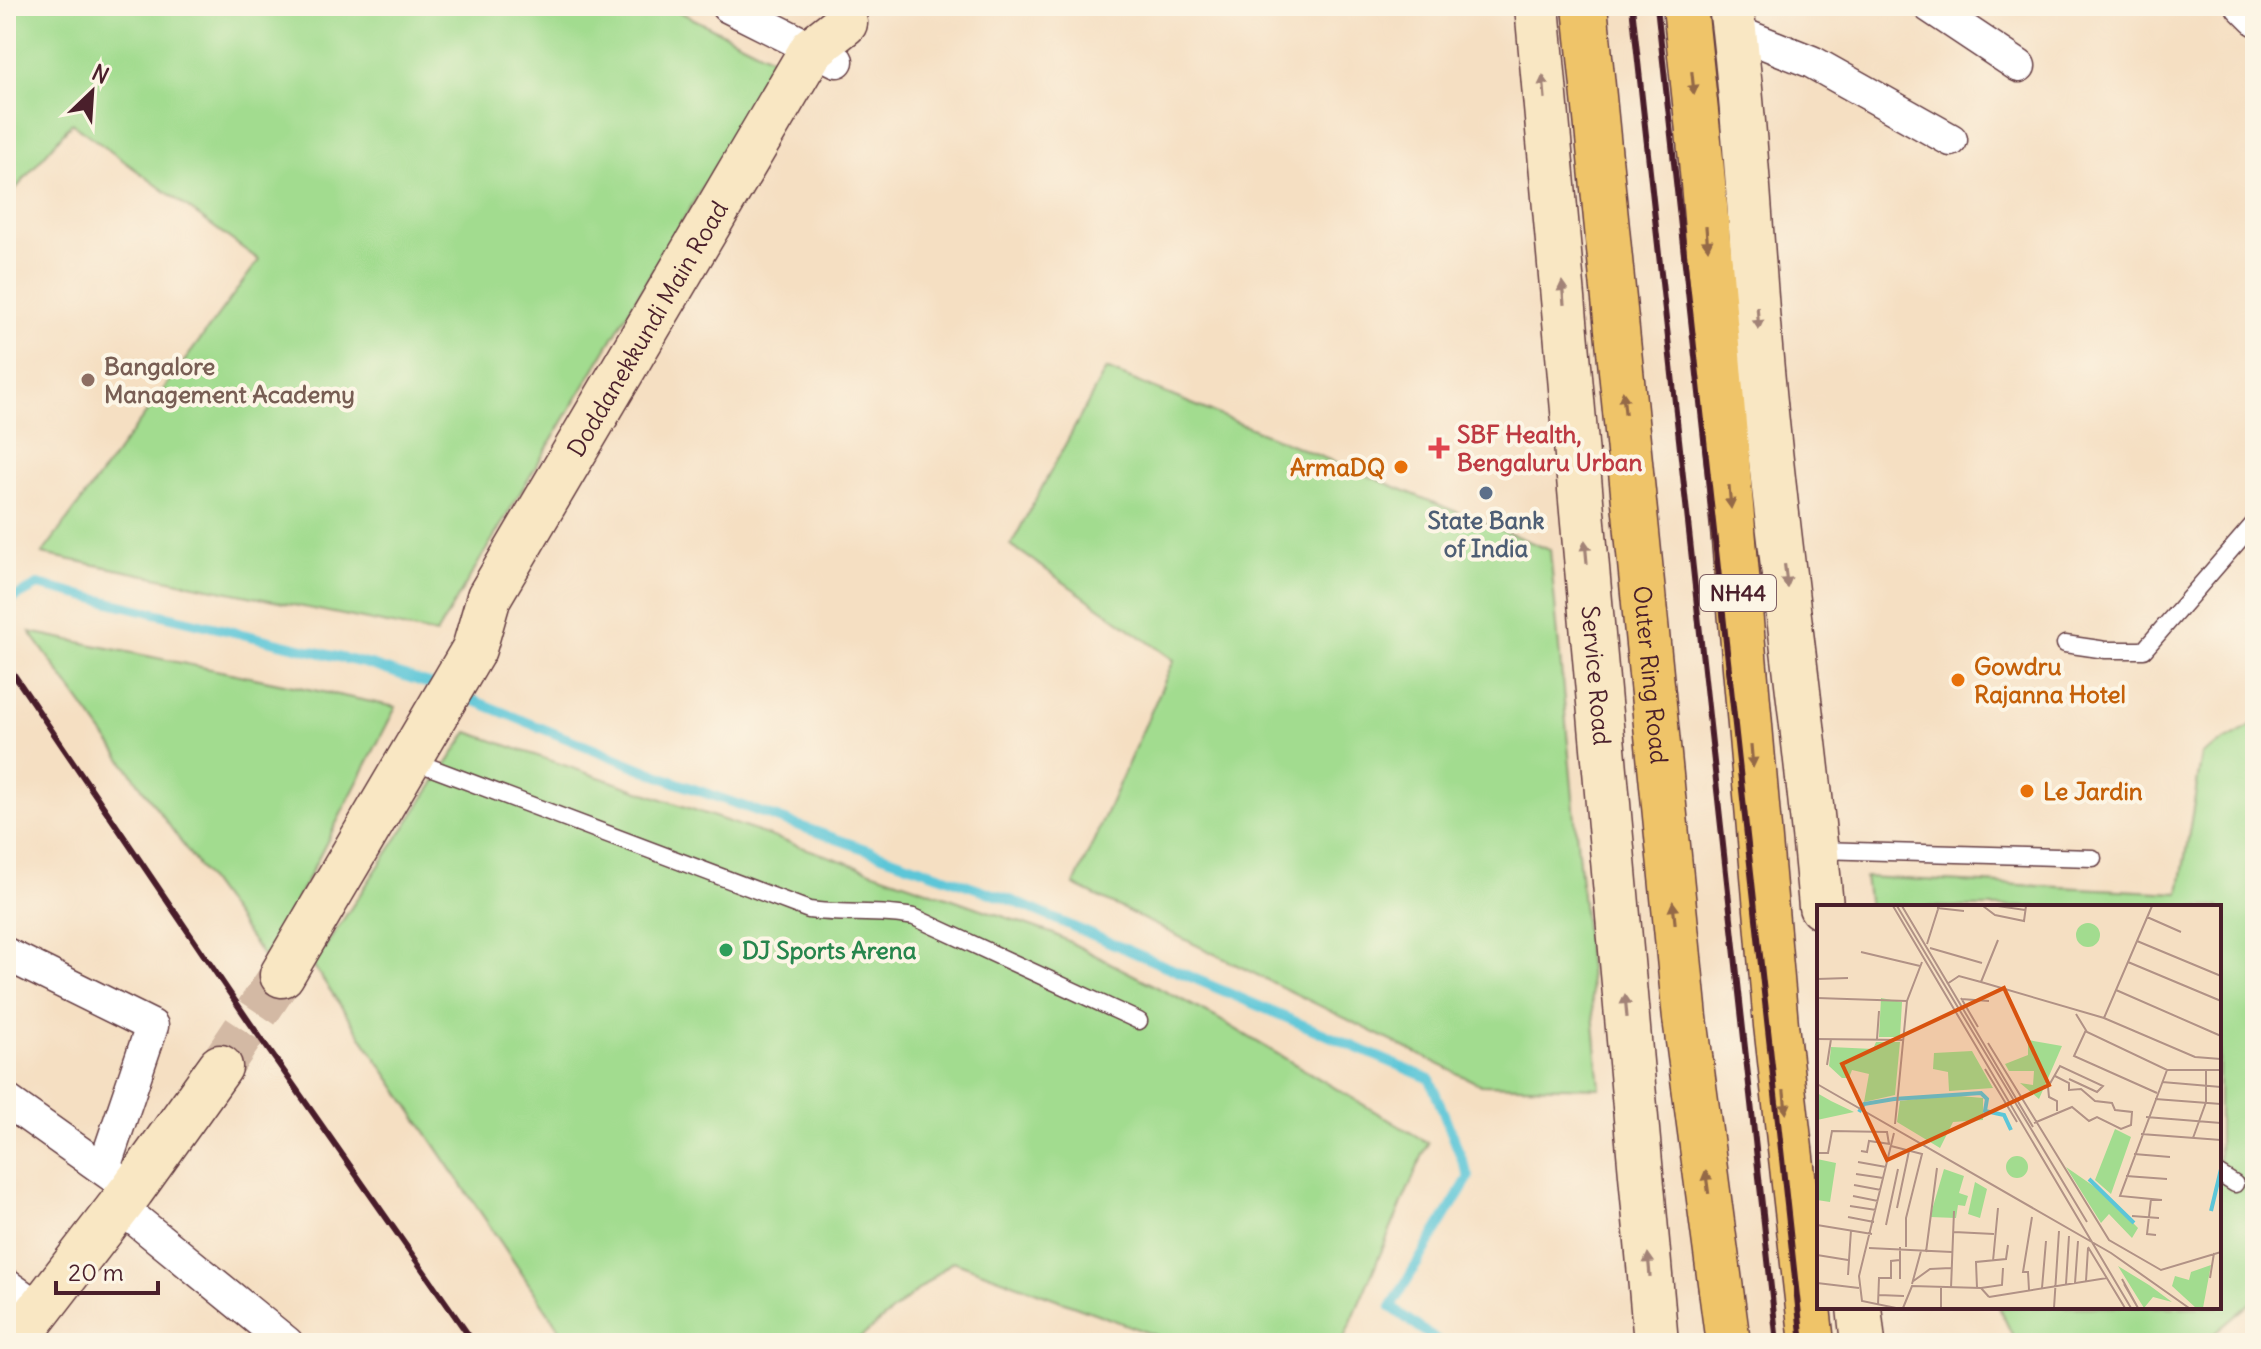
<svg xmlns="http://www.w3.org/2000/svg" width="2261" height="1349" viewBox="0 0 2261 1349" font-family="Delius,sans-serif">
	<rect width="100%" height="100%" fill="#fcf5e5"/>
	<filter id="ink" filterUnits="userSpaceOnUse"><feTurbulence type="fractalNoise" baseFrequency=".0125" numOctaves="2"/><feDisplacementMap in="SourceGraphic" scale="16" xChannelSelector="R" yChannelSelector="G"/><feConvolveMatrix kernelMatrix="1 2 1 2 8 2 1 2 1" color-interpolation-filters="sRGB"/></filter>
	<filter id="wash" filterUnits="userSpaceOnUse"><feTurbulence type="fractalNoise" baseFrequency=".006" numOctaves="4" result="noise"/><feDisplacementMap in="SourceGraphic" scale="32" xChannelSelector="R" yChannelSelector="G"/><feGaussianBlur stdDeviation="1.8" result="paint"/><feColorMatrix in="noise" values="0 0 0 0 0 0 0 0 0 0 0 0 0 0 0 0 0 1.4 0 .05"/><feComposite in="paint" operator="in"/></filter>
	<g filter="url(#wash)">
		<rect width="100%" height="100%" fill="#f5dfc2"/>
		<!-- green -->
		<path fill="#a2dc8f" stroke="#767e5d" stroke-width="2" d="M6,6H668L778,61L436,634L42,554L259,260L72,123L8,198L6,197Z
			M1106,369L1550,550L1600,1088L1481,1085L1074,885L1174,660L1011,545Z
			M30,632L396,707L266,960Z
			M2255,724V1299L2203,1343H2016L1999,1307H2219V907H1869L1865,877L2179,893L2202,754Z
			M468,732L1054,934L1215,1017L1428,1143L1342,1343H1176L953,1261L854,1343H569L313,965Z"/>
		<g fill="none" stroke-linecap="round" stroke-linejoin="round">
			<!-- stream -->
			<path stroke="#5cc6d8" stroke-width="10" d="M6,602L38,585L371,665L438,687
				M460,695L677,783L1013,901L1430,1079L1469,1177L1391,1307L1440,1343"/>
		</g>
	</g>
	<g filter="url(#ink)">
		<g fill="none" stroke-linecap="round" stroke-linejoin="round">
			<!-- secondary-tunnel -->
			<path stroke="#d3b9a4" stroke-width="44" stroke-dasharray="44 22" stroke-linecap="butt" d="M220,1067L282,975"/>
			<defs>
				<path id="lane" d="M2065,644L2106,650H2144L2255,522
					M411,760L809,910C844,915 879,910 914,917L1139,1021
					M1819,850L2093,858
					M2219,1174L2235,1184"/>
				<path id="street" d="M727,6L837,61
					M1929,6L2019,66
					M2242,6L2255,19
					M1734,31L1812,62L1951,140
					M6,954L152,1026L104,1168
					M6,1100L120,1181
					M119,1206L287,1343
					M6,1285L40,1309"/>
				<g id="secondary">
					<path id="s1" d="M1537,6L1656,1343"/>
					<path d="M1731,6C1747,131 1751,256 1763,381C1779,557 1806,731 1821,907"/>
					<path id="s2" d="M282,975L474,649L489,597L812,49L845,23"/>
					<path d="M1859,1307L1863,1343"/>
					<path d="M14,1343L132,1190L220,1067"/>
				</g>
				<g id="highway">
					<path id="s3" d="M1585,6L1685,1018L1728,1343"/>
					<path d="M1685,6L1701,160L1776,1025L1812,1343"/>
				</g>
			</defs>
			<!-- lane casing -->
			<use href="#lane" stroke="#643c42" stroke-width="19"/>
			<!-- street casing -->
			<use href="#street" stroke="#643c42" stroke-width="35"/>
			<!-- secondary casing -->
			<use href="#secondary" stroke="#643c42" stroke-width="47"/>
			<!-- highway casing -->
			<use href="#highway" stroke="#643c42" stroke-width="47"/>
			<!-- lane -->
			<use href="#lane" stroke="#fff" stroke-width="16"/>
			<!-- street -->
			<use href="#street" stroke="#fff" stroke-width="32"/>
			<!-- secondary -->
			<use href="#secondary" stroke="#f9e7c3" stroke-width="44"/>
			<!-- highway -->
			<use href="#highway" stroke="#efc469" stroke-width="44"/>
			<!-- rail -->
			<path stroke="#4a1f2b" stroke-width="6" d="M1632,6L1777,1343
				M1657,6L1802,1343
				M6,663L250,1023L474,1343"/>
		</g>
		<!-- one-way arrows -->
		<defs><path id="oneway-solid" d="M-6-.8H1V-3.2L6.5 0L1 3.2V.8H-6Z" transform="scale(2)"/></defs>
		<g fill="#946947">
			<use href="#oneway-solid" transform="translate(1693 83) rotate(84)"/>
			<use href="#oneway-solid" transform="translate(1707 238) rotate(85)"/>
			<use href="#oneway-solid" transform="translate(1624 403) rotate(-96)"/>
			<use href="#oneway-solid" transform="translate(1730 497) rotate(85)"/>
			<use href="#oneway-solid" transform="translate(1752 756) rotate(85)"/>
			<use href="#oneway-solid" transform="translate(1674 913) rotate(-96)"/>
			<use href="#oneway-solid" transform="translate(1785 1102) rotate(84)"/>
			<use href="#oneway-solid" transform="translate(1707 1182) rotate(-98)"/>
		</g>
		<g fill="#a28377">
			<use href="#oneway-solid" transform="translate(1544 87) rotate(-95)"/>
			<use href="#oneway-solid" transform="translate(1563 293) rotate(-95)"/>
			<use href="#oneway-solid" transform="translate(1758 318) rotate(86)"/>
			<use href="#oneway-solid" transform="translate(1586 552) rotate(-95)"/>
			<use href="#oneway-solid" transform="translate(1786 576) rotate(83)"/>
			<use href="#oneway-solid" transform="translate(1626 1006) rotate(-95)"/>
			<use href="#oneway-solid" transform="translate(1649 1265) rotate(-95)"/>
		</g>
	</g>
	<!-- markers -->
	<circle fill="#8d6e63" stroke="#fcf5e5" stroke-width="3" cx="88" cy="380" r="8"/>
	<path fill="#e0444e" stroke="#fcf5e5" stroke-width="3" d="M1435 436h8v8h8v8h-8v8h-8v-8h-8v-8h8z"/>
	<g fill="#e8710a" stroke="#fcf5e5" stroke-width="3">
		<circle cx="1401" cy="467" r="8"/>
		<circle cx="1958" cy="680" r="8"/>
		<circle cx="2027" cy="791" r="8"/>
	</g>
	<circle fill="#5c6f8a" stroke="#fcf5e5" stroke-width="3" cx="1486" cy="493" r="8"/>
	<circle fill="#2e9e5b" stroke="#fcf5e5" stroke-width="3" cx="726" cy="950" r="8"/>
	<g text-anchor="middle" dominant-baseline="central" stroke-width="8" stroke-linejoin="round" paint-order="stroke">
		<!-- shield labels -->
		<rect fill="#fcf5e5" stroke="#7f5f63" stroke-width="2" x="1700" y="575" width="76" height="36" rx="6"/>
		<g font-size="22" font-weight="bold" fill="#4a1f2b">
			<text x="1738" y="593">NH44</text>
		</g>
		<!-- street labels -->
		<g font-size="24" fill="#4a1f2b" stroke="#fcf5e5">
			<text stroke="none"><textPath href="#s2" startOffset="744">Doddanekkundi Main Road</textPath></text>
			<text stroke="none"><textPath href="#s1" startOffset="672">Service Road</textPath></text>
			<text stroke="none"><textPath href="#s3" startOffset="672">Outer Ring Road</textPath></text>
		</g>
		<!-- education labels -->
		<g font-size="24" font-weight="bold" fill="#785e54" stroke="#fcf5e5" text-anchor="start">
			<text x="104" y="366">Bangalore<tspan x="104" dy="28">Management Academy</tspan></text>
		</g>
		<!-- health labels -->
		<g font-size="24" font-weight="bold" fill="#be3a42" stroke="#fcf5e5" text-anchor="start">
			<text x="1457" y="434">SBF Health,<tspan x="1457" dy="28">Bengaluru Urban</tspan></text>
		</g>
		<!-- food labels -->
		<g font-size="24" font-weight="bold" fill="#c56008" stroke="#fcf5e5" text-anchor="start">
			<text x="1385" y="467" text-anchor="end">ArmaDQ</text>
			<text x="1974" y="666">Gowdru<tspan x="1974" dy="28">Rajanna Hotel</tspan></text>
			<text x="2043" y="791">Le Jardin</text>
		</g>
		<!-- service labels -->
		<g font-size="24" font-weight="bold" fill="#4e5e75" stroke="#fcf5e5">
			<text x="1486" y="520">State Bank<tspan x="1486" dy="28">of India</tspan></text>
		</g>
		<!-- leisure labels -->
		<g font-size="24" font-weight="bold" fill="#27864d" stroke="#fcf5e5" text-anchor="start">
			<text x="742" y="950">DJ Sports Arena</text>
		</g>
	</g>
	<!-- overview -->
	<g transform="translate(1817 905)">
		<rect width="404" height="404" fill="#f5dfc2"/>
		<path d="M259 30a12 12 0 1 1 24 0a12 12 0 1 1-24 0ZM64,93L85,97L83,132H62ZM211,135L245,141L222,194L203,178L216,180L217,166H192L188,159L211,150ZM59,137H83L78,190L47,197L52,169L35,165L32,173H25L12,161L14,142L56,144ZM155,146L176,183L132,186L131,167L116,164L117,148ZM0,188L14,196L37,207L0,215ZM132,190L166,193V215L136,217L123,243L80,217L83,196ZM298,224L314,232L294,289L278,275ZM189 262a11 11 0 1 1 22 0a11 11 0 1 1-22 0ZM0,254L19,258L13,297L0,295ZM249,262L288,289L321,323L315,333L292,309L284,318ZM127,264L147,271L142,288L151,291L148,301L141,300L139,313L113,312ZM158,277L170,284L163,313L151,309ZM394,360L386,403H379L355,381L358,371L372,375L374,367ZM301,361L332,380L355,397L336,392L327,403Z" fill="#a2dc8f"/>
		<path fill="none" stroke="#5cc6d8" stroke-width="4" d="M42,207L47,199L77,194L164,188L170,194L168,206L187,210L194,225M272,274L317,318M394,306L404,264"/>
		<path fill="none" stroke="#b19286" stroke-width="2" d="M76,1L314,403M80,1L270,317M85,1L216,222M166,1L178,10L207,16L209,1M181,1L208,5M120,3L147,6M330,12L364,27M320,36L404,71M110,39L122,1M113,43L165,58M44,47L103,61M311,57L404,96M0,74L31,73M164,77L181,35M130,79L142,71L164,77L287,113L378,152L404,154M299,85L404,131M0,93L90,96M144,93L161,122M144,94L172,96M259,109L270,127L350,165H404M287,113L335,1M269,125L257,151L340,188M0,134L87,135M60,134L62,106M171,138L292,335L344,365L404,347M10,160L14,134M168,164L200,217M345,177L404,182M0,179L294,348L372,403M81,189L90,96L105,57M338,194L404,199M240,206V196L232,192L231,182L243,161L286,181L280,187L252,174M329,212L404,218M217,218L255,202L272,216L280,212L304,224L314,220L315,207L298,205L295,198L278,196L264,184L252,185V178L238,171M78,219L81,189M77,228L42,371L45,396L79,403M324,229L404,235M376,233L389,197V164M74,241L105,249L89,313V342M44,246L50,247L52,236L73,239M0,248H11L15,226L70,227L72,239M317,249L353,252M41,257L69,262M39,269L66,273M309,271L350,274M37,280L64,285M36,291L61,296M334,294L330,329L339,330M345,295L303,291L350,165M33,301L59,305M80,303L92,246M315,311L342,313M31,312L57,317M0,320L55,329M69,320L81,264M137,327L177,329M271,342L308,403M52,343L135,347M109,347L120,263M0,350L31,355M176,356L181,303M31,370L34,325M393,373L397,348M83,374V342M305,374L321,403M269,376L271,343M95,377L113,364L134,363M0,378L42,383M258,378L261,336M95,379L104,346M249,379L252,331M307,379L321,403M134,383L137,306M160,383L159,357L189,354L191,340M164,383L185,380L186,363M225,383L229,336M212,385L211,367H206L215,312M62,390L87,391M172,392L290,373M61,400L62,373H74V356L83,355M86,403L95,381L164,383L172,392M110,403H124V383M237,403L242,326"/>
		<path fill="#d8530f" fill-opacity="0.15" stroke="#d8530f" stroke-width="4" d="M187,83L232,180L70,255L25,159Z"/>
		<rect width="404" height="404" fill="none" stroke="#4a1f2b" stroke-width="4"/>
	</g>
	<!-- margin -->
	<rect width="2261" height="1349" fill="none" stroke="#fcf5e5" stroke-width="32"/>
	<!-- north arrow -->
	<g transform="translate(92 92) rotate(25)" stroke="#fcf5e5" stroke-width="6" paint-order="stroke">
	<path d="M0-6L14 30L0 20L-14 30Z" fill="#4a1f2b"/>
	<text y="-12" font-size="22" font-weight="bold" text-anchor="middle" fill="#4a1f2b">N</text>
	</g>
	<!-- scale -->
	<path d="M56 1281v12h102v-12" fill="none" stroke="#4a1f2b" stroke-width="4"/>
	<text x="68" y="1281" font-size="24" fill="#4a1f2b" stroke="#fcf5e5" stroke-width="6" paint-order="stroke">20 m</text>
</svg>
